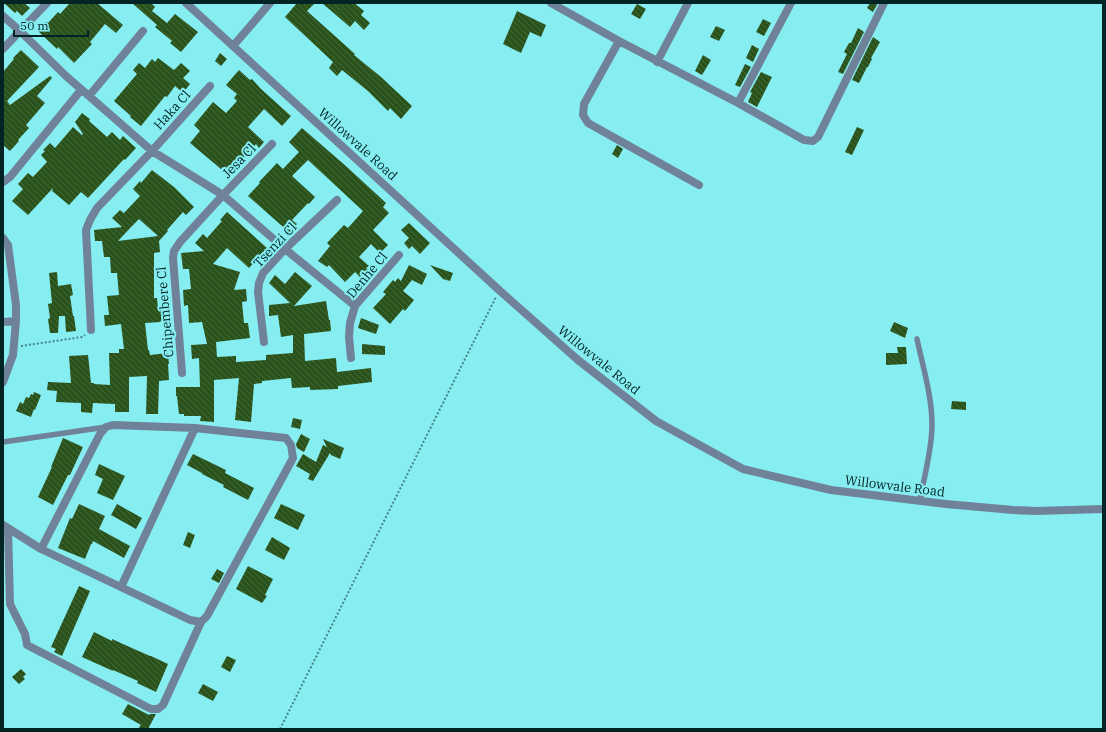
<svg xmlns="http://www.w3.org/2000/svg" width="1106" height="732" viewBox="0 0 1106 732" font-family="'IBM Plex Serif',serif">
	<defs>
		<pattern id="building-back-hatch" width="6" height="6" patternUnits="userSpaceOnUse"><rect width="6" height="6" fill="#2a531c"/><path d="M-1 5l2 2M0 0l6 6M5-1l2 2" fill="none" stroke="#45683c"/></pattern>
	</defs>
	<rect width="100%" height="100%" fill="#86edf0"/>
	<!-- building -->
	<path fill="url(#building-back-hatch)" fill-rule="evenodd" d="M4,3H24L30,8L22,16L17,11L15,13Z
		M70,3H97L123,25L116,33L105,24L90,42L92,44L74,63L58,47L57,49L38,31L46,22L48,23L58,12L60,14Z
		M132,3H151L155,7L152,11L167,23L175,14L198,32L181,52L170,43L172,41L155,27L157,25Z
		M297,3H315L307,11L355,54L354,55L381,77L412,106L401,119L390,108L388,111L368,91L342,70L337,76L329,68L333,62L285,17Z
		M322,3H354L364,11L361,15L370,23L364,30L355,21L350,27Z
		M870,3H878L873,12L867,8Z
		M637,4L646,9L640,19L631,14Z
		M517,11L546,25L541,37L530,32L521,53L503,44Z
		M763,19L771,23L764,36L756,32Z
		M716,26L725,30L719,41L710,37Z
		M858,28L864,32L843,74L838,72L847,54L844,52L849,43H851Z
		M873,37L880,42L871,58L872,59L868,67H867L859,83L852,80Z
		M752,45L759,49L753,62L746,58Z
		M21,50L39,67L7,101L10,105L50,76L52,78L37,96L45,103L26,125L29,128L18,140L19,141L10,151L3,145V72L14,59L13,58Z
		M220,53L227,59L221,66L215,61Z
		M703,55L711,60L702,75L695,71Z
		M158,58L174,70L181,63L190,71L183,78L190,84L183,93L175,86L167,97L165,96L141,126L130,117L131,116L114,101L137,74L133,70L139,63L145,68L152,59L155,62Z
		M745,64L751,67L740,87L735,85Z
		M239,70L250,80L252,79L261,89L291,116L282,126L264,109L248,127L264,142L259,148L256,144L230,172L223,167L221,169L190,143L200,131L194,125L213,102L226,113L237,101L234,98L237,94L226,85Z
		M761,72L772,77L757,107L748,102L752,93L750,92Z
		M82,113L90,119L89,121L107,137L112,132L120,140L123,136L136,148L125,160L124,159L88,198L81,192L69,205L52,191L53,188L28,215L12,201L23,189L18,184L28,173L33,177L47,162L41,155L45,151L43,150L50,143L55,148L73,127L82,135L83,134L75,122Z
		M857,127L864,130L852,155L845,152Z
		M302,128L347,167L386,203L383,207L389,213L373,230L388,245L380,253L371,244L359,257L369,266L366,268L369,271L367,273L370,276L364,281L355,272L345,282L329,265L327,267L318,261L330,246L327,243L344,225L348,228L363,211L308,160L292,176L315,197L309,204L308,203L292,220L297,224L290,233L248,196L260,183L259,182L277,163L283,169L299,152L289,142Z
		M617,145L623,149L618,158L612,154Z
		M152,170L174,187L194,207L186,215L183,212L167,230L168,231L159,241L160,252L154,253V298H157L158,309H164L165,316L160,322L145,323L148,350H149L150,355L168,353L169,364H168L169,380L159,381L158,414H146L147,376L129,377V412H115V404L93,403L92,413L81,412V403L56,402L57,391L47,390L48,382L71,383L69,356L88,355L91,383H94V384L110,385L109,353H119V349H124L121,324L105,326L104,315H109L107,296L119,295L117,273H111L110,257H104L102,241H95L94,230L122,227L112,218L120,210L124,213L140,196L133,189L140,181L141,183ZM139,219L158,236L118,241L132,226Z
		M227,212L267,248L249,268L227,248L213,264L240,272L234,290L246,289L247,301L242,302L244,323H248L250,338L216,342L217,357L236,356V362L266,360V355L293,353V335L281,337L278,315L269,316V305L290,303L269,283L275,275L285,284L295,272L312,286L294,306L326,301L329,320H330L331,331L304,334L305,361L336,358L337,372L371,368L372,382L338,386V389L310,390V387L292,388L291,378L262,381V383L254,384L251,422L235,420L239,378L214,380V422L200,421L201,416H184V414H179L177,396H176V387H200L199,358L192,359L191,345L207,344L202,322L189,323L188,305L184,306L183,290L191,289L189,269H183L181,253L204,251L195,243L203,234L207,238L222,221L220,220Z
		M409,223L430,243L420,254L412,246L409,249L404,243L409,238L401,230Z
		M409,265L427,274L422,285L412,280L403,291L414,300L405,311L403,309L390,324L373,308L386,294L383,292L393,280L395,282L398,278L401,281Z
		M430,265L453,273L450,281L443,279Z
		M57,272L58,286L71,284L73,295L70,296L73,316H74L76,331L66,332L65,316H59L58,333H50L48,319L50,318L48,304L52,303L49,273Z
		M361,318L379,325L376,334L358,328Z
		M894,322L908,328L905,338L890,331Z
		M362,344L385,346V355L362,354Z
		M897,347H906L907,364L886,365V353H898Z
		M34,392L41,395L35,410L34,409L31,417L16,411L20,402L23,404L26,397L29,398L31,394L33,395Z
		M952,401L966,402V410L951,409Z
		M293,418L302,420L300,429L291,427Z
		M301,434L310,439L304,452L297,448L296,444Z
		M63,438L83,447L70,475H68L53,505L38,497L52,467H51Z
		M323,439L344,448L340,459L331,455L330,453L313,481L308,479L310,474L296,466L303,454L316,462L323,445L327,447Z
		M193,454L226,470L225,473L254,488L248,500L223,487L224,485L202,474V473L187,465Z
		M99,464L125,476L113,500L97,493L103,479L95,475Z
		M79,504L105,516L99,529L130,546L124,558L93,541L92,544H91L85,559L58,548L70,518L72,519Z
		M117,504L142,518L136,529L111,515Z
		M281,504L305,515L298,530L274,518Z
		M188,532L195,535L190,548L183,545Z
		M272,537L290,548L284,560L265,550Z
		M248,566L273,579L265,595L267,596L262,603L236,589Z
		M217,569L224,573L219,583L211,579Z
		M79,586L90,591L62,656L54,652L56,649L51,647Z
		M94,632L112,641V639L134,649L150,656H151L168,664L156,692L137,683L138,681L113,670V671L82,657Z
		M227,656L236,660L230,672L221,667Z
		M21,669L26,674L23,677L25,679L19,684L12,677Z
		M203,684L218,692L213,701L198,693Z
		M128,704L149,715L150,714H156L148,729H138L141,725L122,714Z"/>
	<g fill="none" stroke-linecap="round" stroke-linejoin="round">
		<!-- path -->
		<path stroke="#428688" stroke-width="2" stroke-dasharray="2 2" stroke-linecap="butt" d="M21,346L82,337L85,335
			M280,729L496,297"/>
		<!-- lane -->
		<path stroke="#70819a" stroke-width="5.5" d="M917,339C923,367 932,396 932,425C932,450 924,476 920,501
			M3,442L106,427"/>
		<!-- street -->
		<path stroke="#70819a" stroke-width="8" d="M186,3L499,290L578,360L656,421L743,469L831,490L946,504L1013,510L1037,511L1103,509
			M551,3L619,41L738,103L804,140L813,141L818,137L884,3
			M3,16L20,31L66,76L152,151L223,195L285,249L355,306
			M619,41L584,104L583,115L588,123L699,185
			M233,46L270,3
			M3,49L20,31L47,3
			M657,62L688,3
			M89,96L143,31
			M738,103L791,3
			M3,182L10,177L81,90
			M3,238L8,245L16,305V321L13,355L3,382
			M3,322L16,321
			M91,330L86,230L90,220L97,208L152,151L210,86
			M264,342L258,292L259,283L263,273L285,249L337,200
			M351,358L349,337L350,323L355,306L399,255
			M182,373L173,258L174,251L180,242L223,195L272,144
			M3,525L41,549L190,620L201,622
			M8,528L10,604L25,634L27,645L151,709H158L163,705L201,622L207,616L293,458L291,445L286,438L195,428L113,425L106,427L100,434L41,549
			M121,587L195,428"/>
	</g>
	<g text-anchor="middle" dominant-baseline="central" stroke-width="4" stroke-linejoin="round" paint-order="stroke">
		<!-- street labels -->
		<g font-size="13" fill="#022425" stroke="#86edf0">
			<text transform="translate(172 110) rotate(-48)">Haka Cl</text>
			<text transform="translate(358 144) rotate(42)">Willowvale Road</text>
			<text transform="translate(239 161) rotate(-46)">Jesa Cl</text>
			<text transform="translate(275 245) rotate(-47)">Tsenzi Cl</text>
			<text transform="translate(367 275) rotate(-50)">Denhe Cl</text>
			<text transform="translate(165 312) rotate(-95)">Chipembere Cl</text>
			<text transform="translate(599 360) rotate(39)">Willowvale Road</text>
			<text transform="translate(895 486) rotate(7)">Willowvale Road</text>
		</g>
	</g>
	<!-- border -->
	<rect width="1106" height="732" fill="none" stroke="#022425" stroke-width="8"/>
	<!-- scale -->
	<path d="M14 30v6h74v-6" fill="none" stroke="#022425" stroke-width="2"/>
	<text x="20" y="30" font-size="12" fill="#022425" stroke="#86edf0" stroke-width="3" paint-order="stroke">50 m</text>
</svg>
